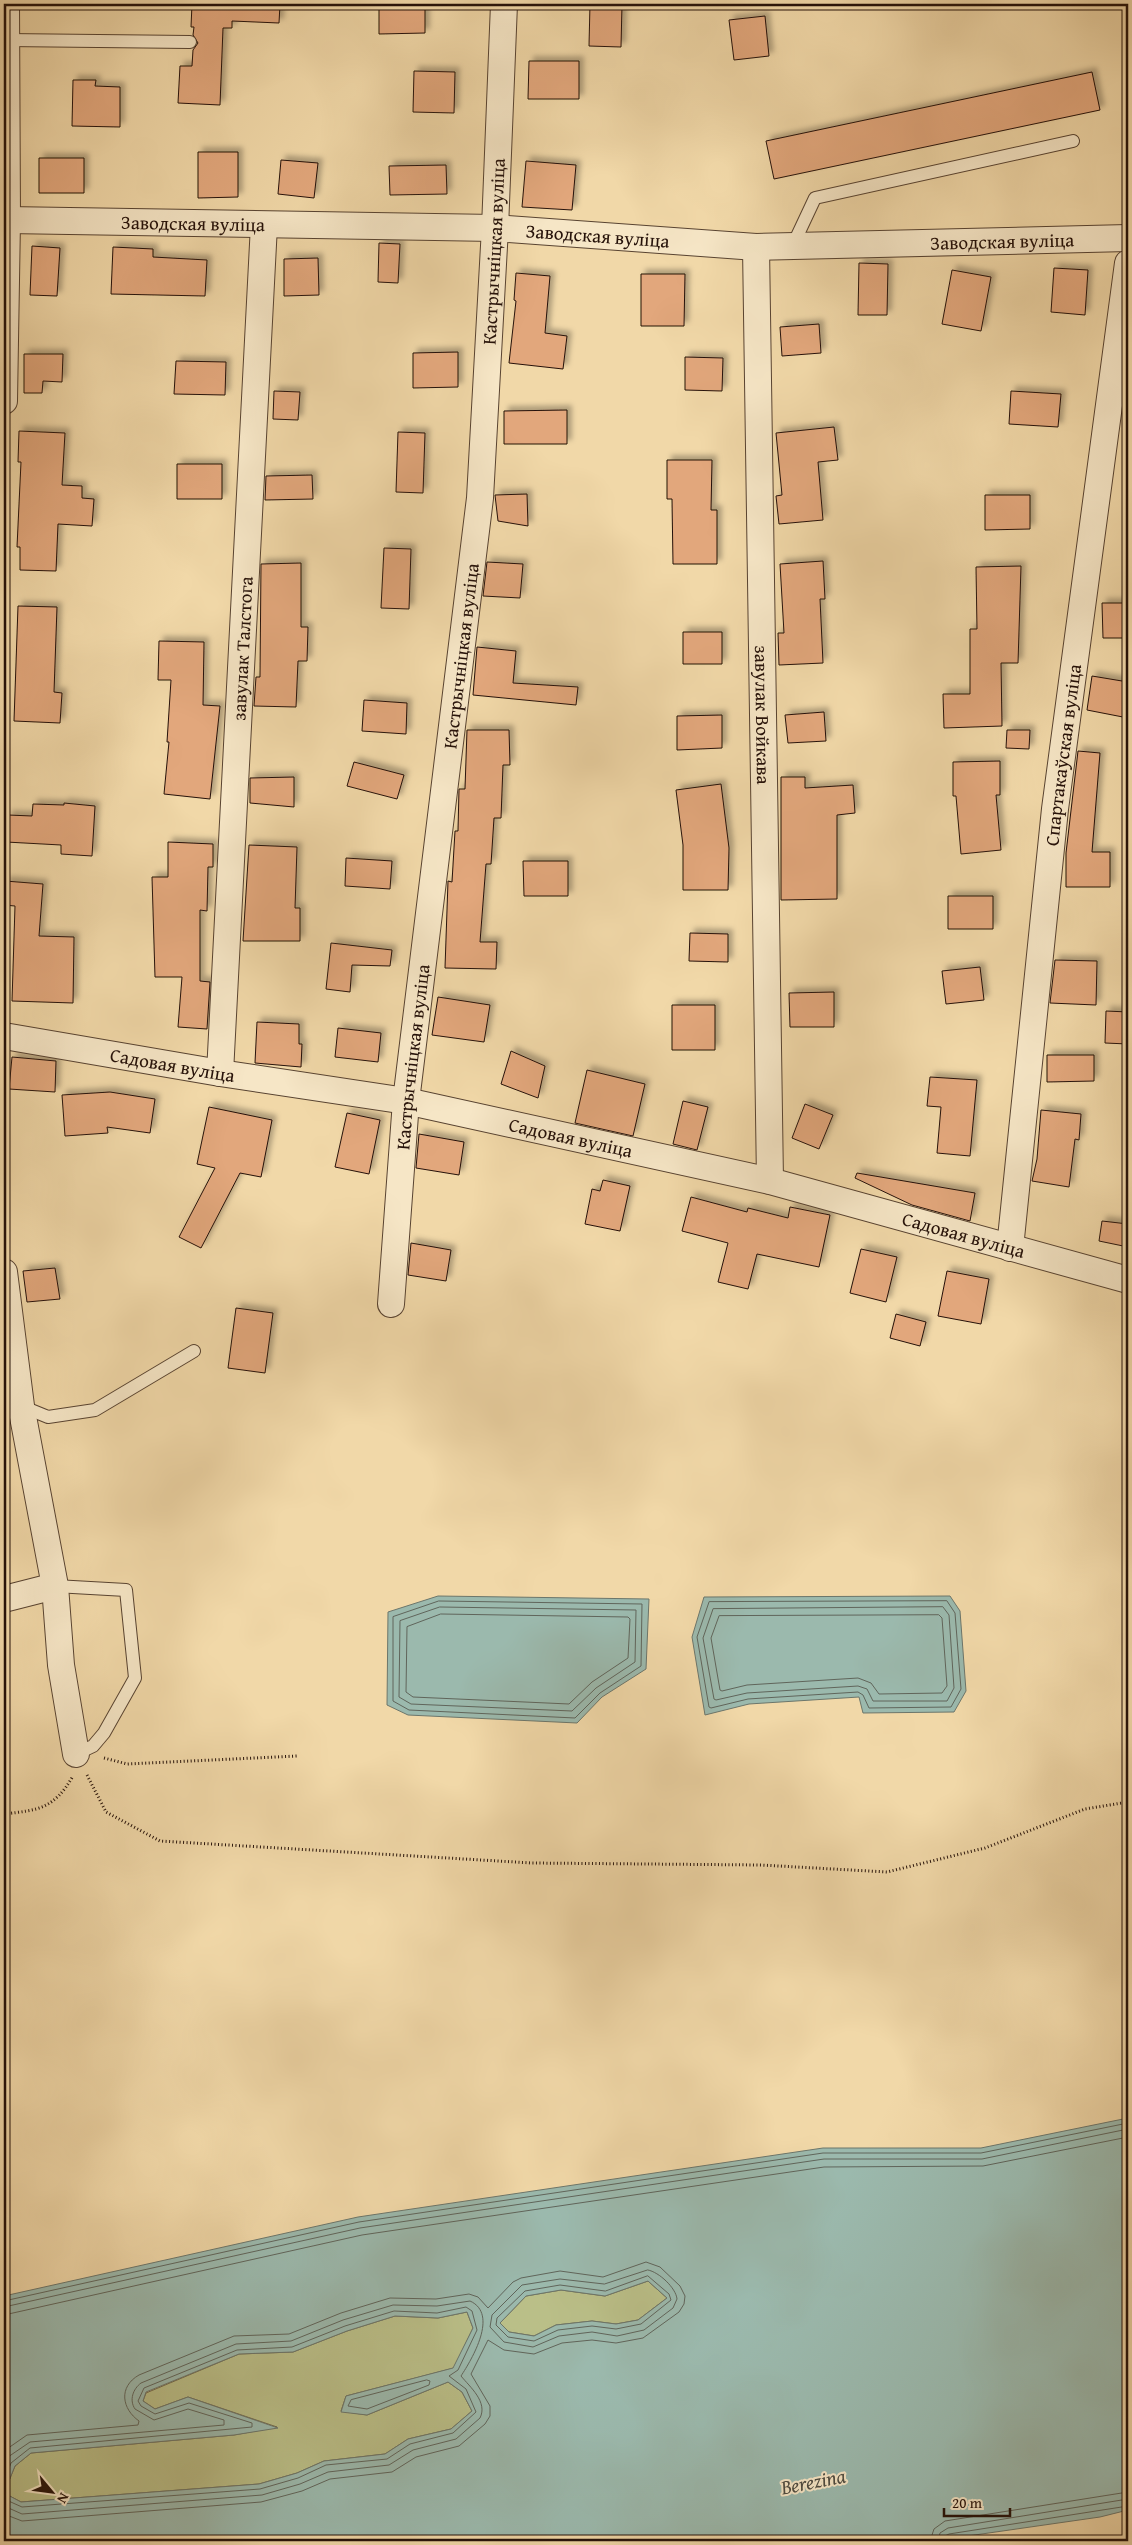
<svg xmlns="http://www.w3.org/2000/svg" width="1132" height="2545" viewBox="0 0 1132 2545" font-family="'Gentium Book Plus',serif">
	<defs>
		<filter id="shadow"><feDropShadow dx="4.5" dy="-4.5" stdDeviation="2.5" flood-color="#0004"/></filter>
	</defs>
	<rect width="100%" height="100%" fill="#f1d8a8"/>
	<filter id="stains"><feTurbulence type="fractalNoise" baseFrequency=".004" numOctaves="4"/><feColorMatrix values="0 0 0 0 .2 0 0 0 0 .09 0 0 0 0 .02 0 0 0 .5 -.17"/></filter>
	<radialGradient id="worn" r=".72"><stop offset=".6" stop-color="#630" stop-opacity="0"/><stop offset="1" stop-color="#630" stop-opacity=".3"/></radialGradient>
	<!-- green -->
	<path fill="#babf88" stroke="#706848" d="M648,2281L667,2298L638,2320L616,2324L592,2321L556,2325L534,2336L509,2332L500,2323L526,2296L561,2290L605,2296Z
		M467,2312L473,2328L454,2368L346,2396L341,2411L367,2415L448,2382L462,2392L472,2411L451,2429L408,2439L385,2454L324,2461L297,2473L259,2484L21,2502L4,2493L15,2466L31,2453L234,2435L277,2427L188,2397L155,2409L143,2401L146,2393L239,2354L293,2352L347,2331L395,2316L438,2318Z"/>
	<!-- water -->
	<path fill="#9bb9ad" stroke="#6c766b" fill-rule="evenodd" d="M438,1596L649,1599L646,1669L602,1697L577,1723L408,1715L387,1705L388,1612Z
		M950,1596L960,1611L966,1691L954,1712L863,1713L859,1697L749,1704L705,1715L692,1637L704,1597Z
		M1128,2118V2510L1100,2517L933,2541H4V2296L358,2217L823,2148H981ZM648,2281L667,2298L638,2320L616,2324L592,2321L556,2325L534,2336L509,2332L500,2323L526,2296L561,2290L605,2296ZM467,2312L473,2328L453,2368L346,2396L341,2412L367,2415L448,2382L462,2392L472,2411L451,2429L408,2439L385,2454L324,2461L297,2473L259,2484L21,2502L4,2493L15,2466L31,2453L234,2435L278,2428L188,2397L155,2409L143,2401L146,2392L239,2354L293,2352L347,2331L395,2316L438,2318Z"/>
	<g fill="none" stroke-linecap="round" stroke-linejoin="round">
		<!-- shore -->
		<path stroke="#60655b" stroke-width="1" d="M439,1601L642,1604L641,1666L600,1693L575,1718L409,1710L393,1701V1617Z
			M947,1601L955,1613L961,1689L951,1707L869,1708L863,1695L858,1692L748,1699L711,1708L709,1707L697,1637L709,1602Z
			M440,1607L636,1610L635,1662L596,1688L572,1711L411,1704L399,1697L400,1621Z
			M943,1607L949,1615L954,1688L947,1701H873L867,1689L858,1686L747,1693L716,1700L714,1699L703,1638L713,1609Z
			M441,1614L628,1617L630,1619L628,1658L592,1682L569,1704L413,1697L406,1692L407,1627Z
			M939,1615L942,1618L947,1686L942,1693L879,1694L871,1683L858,1678L747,1685L722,1691L720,1690L711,1638L719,1616Z
			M648,2270C659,2272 676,2288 677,2299L673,2308L644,2330L617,2336L592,2332L559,2336L533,2347L504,2342L490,2327L492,2315L522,2285L560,2279L604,2284Z
			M648,2276L669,2294L671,2300L641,2324L616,2329L592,2326L558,2330L534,2341L508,2337L496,2325L497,2318L525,2291L560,2285L605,2291Z
			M4,2301L359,2222L823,2153H981L1128,2123
			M4,2307L360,2228L824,2159H982L1128,2129
			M4,2315L362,2235L824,2167L983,2166L1128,2137
			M427,2380L430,2381L429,2385L367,2409L348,2406L351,2400Z
			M4,2451L27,2435L138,2425L139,2421C122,2409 118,2387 139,2375L234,2336L289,2334L341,2313L390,2298L436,2299L469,2294L478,2297L488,2308L513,2282L521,2278L560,2271L603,2277L646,2262L660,2267L680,2286L685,2296L684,2304L679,2312L643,2338L616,2343L592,2340L562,2343L534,2354L504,2350L488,2340L471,2374L490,2406V2416L485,2424L459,2446L416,2457L392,2472L330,2479L302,2491L261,2502L22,2521L4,2514
			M4,2464L8,2457L30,2442L224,2425V2420L188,2409L154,2420L135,2409C129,2400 133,2389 141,2383L236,2344L291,2341L343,2320L393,2305L437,2306L470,2301C499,2314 472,2359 461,2376C470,2387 488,2402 480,2418L456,2439L413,2450L389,2465L328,2472L300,2484L262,2495L22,2514L4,2506
			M4,2481L11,2463L30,2448L252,2427V2423L189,2403L155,2414L141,2406L138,2401L144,2388L237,2350L292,2347L345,2326L394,2311L437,2313L466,2307L472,2311L477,2330L458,2370L449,2376L466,2389L476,2412L453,2433L410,2444L387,2459L326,2465L298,2478L260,2489L22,2507L4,2499
			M930,2541L934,2529L945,2521L1128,2492
			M938,2541L940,2533L948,2528L1128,2499
			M944,2541L945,2536L949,2534L1128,2506"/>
	</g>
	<!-- building -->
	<path fill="#e2a77b" stroke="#251109" filter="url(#shadow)" d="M192,4H280L279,23L232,21V28H223L220,105L178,103L180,66H192L193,50L198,43L193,35L194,27H191Z
		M379,4H425V33L379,34Z
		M590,4H622L621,47L589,46Z
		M765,16L769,56L734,60L729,20Z
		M529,61H579V99H528Z
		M414,71L455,72L454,113L413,112Z
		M1092,72L1100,110L774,179L766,141Z
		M73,80H96L95,86L120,87V127L72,126Z
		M198,152H238V197L198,198Z
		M39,158H84V193H39Z
		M281,160L318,163L314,198L278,194Z
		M526,161L576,165L572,210L522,207Z
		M446,165L447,194L390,195L389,166Z
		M379,243L400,244L398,283L378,282Z
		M32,246L60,248L57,296L30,295Z
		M113,247L153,249V257L207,260L205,296L111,294Z
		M318,258L319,295L284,296V259Z
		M859,263L888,264L887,315H858Z
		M1054,268L1088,270L1085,315L1051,312Z
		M952,270L991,277L981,331L942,324Z
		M516,273L550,276L545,333L567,336L563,369L509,363L516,301L514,300Z
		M641,274H685L684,326H641Z
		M819,324L821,353L782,356L780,327Z
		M458,352V387L413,388V353Z
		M24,354H63L62,382L43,381L42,393H24Z
		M685,357L723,358L722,391L685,390Z
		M176,361L226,362L225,395L174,394Z
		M274,391L300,392L298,420L273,419Z
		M1011,391L1061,394L1058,427L1009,424Z
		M567,410V444H504V411Z
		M834,427L838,460L818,462L823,520L779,524L776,496L782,495L776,433Z
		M19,431L65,433L62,485L82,486V498L94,499L92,526L58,524L56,571L20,570V547H17L21,462H18Z
		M398,432L425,433L423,493L396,492Z
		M667,460H712L711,510H717V564H673L672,499H667Z
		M177,464H222V499H177Z
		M312,475L313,499L265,500L266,476Z
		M527,494L528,526L498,521L495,495Z
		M985,495H1030V529L985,530Z
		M384,548L411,549L409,609L381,608Z
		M823,561L825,599H820L823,663L779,665L778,633H784L780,564Z
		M487,562L523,564L520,598L483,596Z
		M301,563V627H308L307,661H298L296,707L254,706L256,677H260L261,564Z
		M1021,566L1018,663H1001L1002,726L944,728L943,694H970V629H977L976,567Z
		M1102,603H1128V638H1103Z
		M18,606L57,607L54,692L62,693L60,723L14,721Z
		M683,632H722V664H683Z
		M159,641L204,642L203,705L220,706L210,799L164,794L169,742H167L171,680H158Z
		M477,647L516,651L513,683L578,687L576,705L473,695Z
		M1092,676L1128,682V718L1087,710Z
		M364,700L407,703L406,734L362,731Z
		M824,712L826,741L788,743L785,715Z
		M722,715V748L677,750V716Z
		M467,730H509L510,765H503L501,818H494L491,864H486L480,942H497L496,969L445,968L448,881L452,882L455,831H458L459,789H465Z
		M1007,730H1030L1029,749L1006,748Z
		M1078,751L1100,753L1092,852H1110V887H1066V853Z
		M1000,761V795H996L1001,850L961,854L956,796H953V762Z
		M354,762L404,775L397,799L347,786Z
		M294,777V807L250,803V778Z
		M781,777H805V788L853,785L855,813L837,815V899L781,900Z
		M721,784L729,848L728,890H683V845L676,790Z
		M64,803L95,806L92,856L61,854V845L6,842L8,815L32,816L33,804L64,805Z
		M168,842L213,844V867H208L207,911L200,910V981L210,982L207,1029L178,1027L182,977H155L152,877H168Z
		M249,845L297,847L295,908H300V941H243Z
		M346,858L392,861L390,889L345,886Z
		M523,861H568V896H524Z
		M5,881L43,884L39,936L74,937L73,1003L12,1001L15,906L4,905Z
		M948,896H993V929H948Z
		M690,933L728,934V962L689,961Z
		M331,943L392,950L390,966L352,965L350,992L326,989Z
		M1055,960L1097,961L1096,1005L1050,1003Z
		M980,967L984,1000L946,1004L942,971Z
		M834,992V1027H790L789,993Z
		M438,997L490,1005L484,1042L432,1035Z
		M672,1005H715V1050H672Z
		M1106,1011L1128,1012V1044L1105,1043Z
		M257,1022L299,1024V1044H302L301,1067L255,1063Z
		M338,1028L381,1033L378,1062L335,1057Z
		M511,1051L545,1066L538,1098L501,1084Z
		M1047,1055H1094V1081L1047,1082Z
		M12,1057L56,1061L55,1092L9,1089Z
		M587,1070L645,1084L633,1136L575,1123Z
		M930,1077L977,1080L970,1156L937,1153L941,1107L927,1106Z
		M110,1092L155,1099L150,1133L107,1127L108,1133L65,1136L62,1095Z
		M683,1101L708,1107L697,1150L673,1144Z
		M805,1104L833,1115L819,1149L792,1138Z
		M209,1107L272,1120L261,1177L240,1173L201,1248L179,1237L215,1168L197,1164Z
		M1041,1110L1081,1114L1079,1140L1075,1139L1069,1187L1032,1181L1037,1159Z
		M347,1113L380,1120L369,1174L335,1167Z
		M419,1134L464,1142L459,1175L416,1168Z
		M857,1173L975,1193L970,1221L912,1205L855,1178Z
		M603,1180L630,1186L620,1231L585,1224L592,1189L600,1191Z
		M691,1197L747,1212L748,1208L788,1218L790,1207L830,1215L819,1267L757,1254L748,1289L718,1282L728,1243L682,1231Z
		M1102,1221L1128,1224V1247L1099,1241Z
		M411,1243L451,1250L446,1281L408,1275Z
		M861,1249L897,1257L886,1302L850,1293Z
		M55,1268L60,1299L27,1302L23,1271Z
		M947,1271L989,1279L981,1324L938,1316Z
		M236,1308L273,1313L265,1373L228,1368Z
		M896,1314L926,1322L920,1346L890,1338Z"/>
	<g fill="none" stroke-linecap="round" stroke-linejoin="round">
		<defs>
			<path id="lane" d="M6,40L190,42
				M792,247L815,198L1073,141
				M21,1406L48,1417L95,1410L194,1351
				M55,1586L126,1590L135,1678L104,1733L93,1746L76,1754"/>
			<g id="street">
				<path id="s1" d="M7,220L495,228L756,247L1128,238"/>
				<path id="s2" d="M756,247L770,1181"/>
				<path d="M4,401L7,220L6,4"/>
				<path id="s3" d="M4,1036L220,1073L406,1101L770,1181L1128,1280"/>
				<path id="s4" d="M220,1073L264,225"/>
				<path id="s5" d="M1010,1248L1055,809L1128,263"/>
				<path d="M4,1272L21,1406L55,1586L61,1665L76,1754"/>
				<path id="s6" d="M391,1304L406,1101L480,498L495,228L504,4"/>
				<path d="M4,1599L55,1586"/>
			</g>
		</defs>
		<!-- lane casing -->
		<use href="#lane" stroke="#584331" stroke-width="14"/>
		<!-- street casing -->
		<use href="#street" stroke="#584331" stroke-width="28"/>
		<!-- path -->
		<path stroke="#251109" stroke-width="3" stroke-dasharray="1 2.5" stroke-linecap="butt" d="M104,1758L127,1764L297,1756
			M87,1775L106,1812L160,1841L532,1863L761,1865L887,1872L985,1848L1085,1809L1128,1802
			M4,1814C39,1810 54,1809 73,1776"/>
		<!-- lane -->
		<use href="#lane" stroke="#f6e6c6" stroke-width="12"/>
		<!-- street -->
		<use href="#street" stroke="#f6e6c6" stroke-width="26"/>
	</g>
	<g text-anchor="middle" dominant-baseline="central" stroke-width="4" stroke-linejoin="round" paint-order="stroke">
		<!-- street labels -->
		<g font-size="19" fill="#251109" stroke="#f6e6c6">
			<text stroke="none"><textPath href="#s1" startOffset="186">Заводская вуліца</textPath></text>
			<text stroke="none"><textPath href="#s1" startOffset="591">Заводская вуліца</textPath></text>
			<text stroke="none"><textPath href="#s1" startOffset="996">Заводская вуліца</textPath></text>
			<text stroke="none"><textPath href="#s6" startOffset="1058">Кастрычніцкая вуліца</textPath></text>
			<text stroke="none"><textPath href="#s4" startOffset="425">завулак Талстога</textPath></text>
			<text stroke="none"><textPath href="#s6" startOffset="652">Кастрычніцкая вуліца</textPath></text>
			<text stroke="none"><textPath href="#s2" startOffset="468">завулак Войкава</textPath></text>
			<text stroke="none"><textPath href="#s5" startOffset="496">Спартакаўская вуліца</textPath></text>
			<text stroke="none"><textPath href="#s6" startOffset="248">Кастрычніцкая вуліца</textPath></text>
			<text stroke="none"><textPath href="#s3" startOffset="171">Садовая вуліца</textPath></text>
			<text stroke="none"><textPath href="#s3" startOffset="576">Садовая вуліца</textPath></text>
			<text stroke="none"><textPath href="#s3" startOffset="981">Садовая вуліца</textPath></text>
		</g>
		<!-- water labels -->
		<g font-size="20" font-style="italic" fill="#4e4c42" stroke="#f6e6c6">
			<text transform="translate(813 2481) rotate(-11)">Berezina</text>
		</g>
	</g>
	<!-- margin -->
	<rect width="1132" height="2545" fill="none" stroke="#f1d8a8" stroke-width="20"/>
	<rect x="5" y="5" width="1122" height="2535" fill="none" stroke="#251109" stroke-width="2.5"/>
	<rect x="10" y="10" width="1112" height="2525" fill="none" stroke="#251109"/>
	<!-- north arrow -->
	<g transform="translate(52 2492) rotate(119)" stroke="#f6e6c6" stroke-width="4" paint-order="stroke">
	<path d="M0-4L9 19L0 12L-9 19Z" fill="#251109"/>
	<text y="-8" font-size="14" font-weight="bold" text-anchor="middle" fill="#251109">N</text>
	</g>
	<!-- scale -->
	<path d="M944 2508v8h66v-8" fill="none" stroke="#251109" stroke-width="2.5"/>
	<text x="952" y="2508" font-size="15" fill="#251109" stroke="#f6e6c6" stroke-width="4" paint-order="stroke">20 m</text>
	<rect width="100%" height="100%" filter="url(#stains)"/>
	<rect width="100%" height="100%" fill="url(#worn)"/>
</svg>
